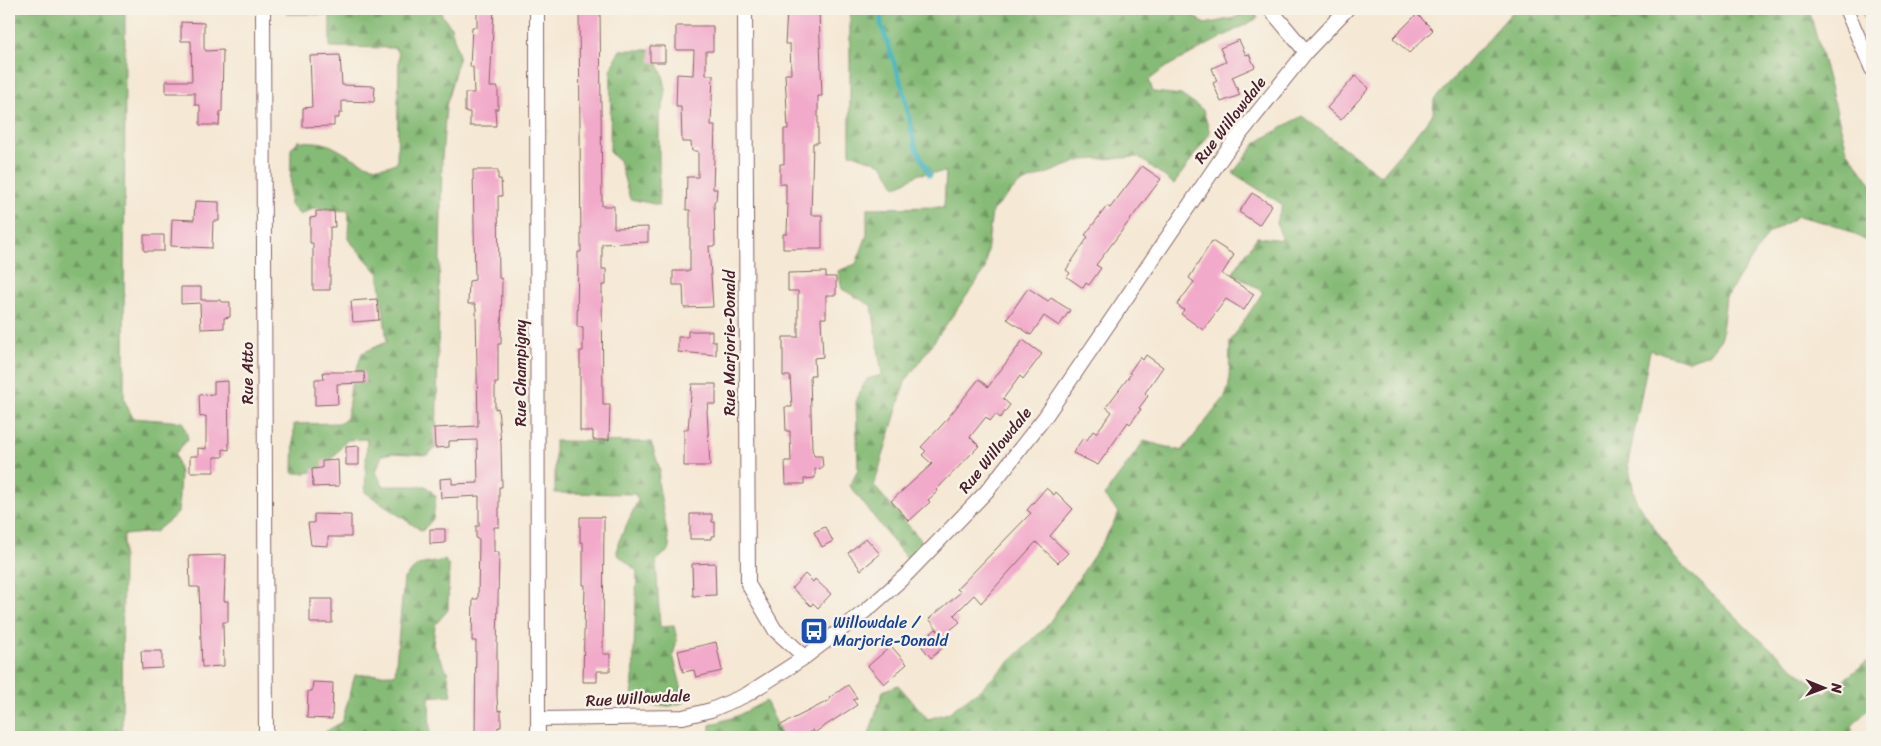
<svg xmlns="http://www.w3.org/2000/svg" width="1881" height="746" viewBox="0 0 1881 746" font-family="Sriracha,sans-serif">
	<defs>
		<pattern id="forest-firs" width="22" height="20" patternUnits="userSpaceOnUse" patternTransform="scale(1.25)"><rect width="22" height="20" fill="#86bb77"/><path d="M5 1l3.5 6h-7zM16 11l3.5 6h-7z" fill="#709762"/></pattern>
	</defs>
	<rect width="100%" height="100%" fill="#f7f3e8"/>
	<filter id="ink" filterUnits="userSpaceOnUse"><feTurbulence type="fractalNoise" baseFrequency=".02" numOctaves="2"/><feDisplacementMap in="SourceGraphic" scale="10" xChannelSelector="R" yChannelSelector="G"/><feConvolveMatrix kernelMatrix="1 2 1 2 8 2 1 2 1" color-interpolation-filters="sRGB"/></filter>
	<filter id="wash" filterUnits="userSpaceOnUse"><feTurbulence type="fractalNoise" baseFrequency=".0096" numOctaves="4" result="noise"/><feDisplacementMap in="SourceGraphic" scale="20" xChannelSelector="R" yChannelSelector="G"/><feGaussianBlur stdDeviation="1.12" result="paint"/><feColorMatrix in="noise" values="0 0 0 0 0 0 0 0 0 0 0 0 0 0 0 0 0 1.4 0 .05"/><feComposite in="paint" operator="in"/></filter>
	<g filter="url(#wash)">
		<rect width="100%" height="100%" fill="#f5e8d4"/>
		<!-- forest -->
		<path fill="url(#forest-firs)" stroke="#686d51" d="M9,9H125L124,400L133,418L183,422L188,439L175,454L180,473L178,513L155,532L123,535L122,737H9Z
			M286,9H441L442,15L451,27L459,56L446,106L442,158L436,448L427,455L392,453L382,455L376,472L383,486H426L436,496L433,519L422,531L365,492L367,439L347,440C328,463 324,475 293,473L294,424L341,423L347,418L351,386L362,353L387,342L379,274L348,239L349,211L313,208L300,215L290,205L291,149L298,141C307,142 320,141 329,145C350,154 373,177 397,162L399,55L395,48L330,47V15L287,14Z
			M850,9H1183L1205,24L1234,18L1252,9L1258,18L1166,67L1149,80L1153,92L1181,95L1203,110L1210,133L1174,184L1139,157L1082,160L1019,184L992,211L985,270L905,382L874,486L921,540L918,549L906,558L850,486L858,470L856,399L867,379L882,375L872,306L842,289L838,271L856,264L867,235V208L944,207L946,172L919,174L896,187L882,164L850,153Z
			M1515,9H1809L1847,150L1872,185V244L1839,226L1798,216L1769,233L1726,297L1721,339L1709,354L1688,361L1650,350L1628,464L1636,501L1674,557L1752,633L1825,694L1872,658V705L1852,726V736L1863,737H868L883,691L898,685L928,719L948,713L981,689L1047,626L1103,542L1119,513L1104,496L1144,441L1182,451L1225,397L1229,385L1230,342L1263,292L1233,273L1257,237L1283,240L1276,222L1283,205L1233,173L1256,143L1302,116L1381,176L1433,114L1434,100Z
			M1861,9H1872V34Z
			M620,50H649C665,74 671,88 659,117V205L630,199L619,160L610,153L611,68Z
			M555,441L651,442L660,470L658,482L670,549L656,561L660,627L674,626L677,640L673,655L685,702L670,706L632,705L637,571L617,554L618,543L638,500L635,494L555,493Z
			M445,560L449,567L448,610L435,625L433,645L447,671L452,695L429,697L430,737H309L320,735L342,722L355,675L395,674L404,578L418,565Z
			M766,701L783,737H710V725L737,716Z"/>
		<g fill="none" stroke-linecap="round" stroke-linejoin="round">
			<!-- stream -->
			<path stroke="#43b3bc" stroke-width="5" d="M881,9V24L903,89L915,146L930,175"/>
		</g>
		<g id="blocks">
			<!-- building -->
			<path fill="#f2aaca" d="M477,9H494L490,87H498V109H495L496,126H470V112H465V93H474L473,67H470L472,27H477Z
				M579,9H600L602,206H614V228L648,227V242L602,244V269H606V285H602L603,405H610L609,440H593V431H580V351H583V327H577L578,252H581Z
				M787,11H819L822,96H818V143H813L811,215H822V249H783V234H787L788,204H786V184H780V164H784V129H788L785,74H791L790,44H785Z
				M1417,14L1433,30L1409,53L1393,38Z
				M181,22L204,23V48L206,51L223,50L222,111L220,112L219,125H200V105H195V93H166V81H192L191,41H181Z
				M676,26H713V51H706V75H713L711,125H715L713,189H717L716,201H714L715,246H709L713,307L684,308L683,285H673V271H690V210H686L687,177H698V151H692L691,142H682L681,107H676L677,74L693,75L694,50H676Z
				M1239,40L1246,55L1249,54L1255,67L1232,77L1240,95L1221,102L1213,83L1217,81L1212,68L1226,62L1220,48Z
				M650,46H665V62H650Z
				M340,55L342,85L375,86L374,102L342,101V113H339V118H334V126L303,127V108L312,107L310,56Z
				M1355,76L1369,88L1341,120L1327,108Z
				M1142,166L1161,179L1096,265L1101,268L1089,285L1086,283L1083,288L1067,277L1070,273L1066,270L1088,237L1085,235L1107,206L1110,208Z
				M473,170H498V179H501L502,196H498L499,278L502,279L501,344H498V383H495V409L498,408L501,444L502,487H499V527H494V552H499L497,647V697L498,711L501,710V727H498V737H475L476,641H472L473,599H478L479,539H476V526H479V496L441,498L440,479L452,478V484L478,483L477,440L449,441V447L435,448L434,428L478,426L476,309L475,304H468L469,281L475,280Z
				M1252,193L1272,205L1259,225L1239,212Z
				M195,201L219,202V221H213L212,248L171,246L172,219L194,220Z
				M316,211H334L335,227H330V290H313V243H310V218L316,217Z
				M144,235H164V251H144Z
				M1212,241L1234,255L1222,274L1254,294L1244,310L1226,299L1203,330L1181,314L1184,310L1177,305L1194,282L1189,278Z
				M826,272V277H836V295H826V318H821L823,357L814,358L815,375H810L812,449L814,456H822L823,468L815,469V478L804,479V484H786L785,461H791L790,435V431H786L785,407H792L790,376H783V337H798V291H788V273Z
				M181,287H201V300H220L221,302H230V317L224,318V328L201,329L200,303L181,304Z
				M1028,288L1048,301L1051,298L1070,310L1059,326L1044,316L1031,335L1007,319Z
				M377,299L379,320L353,322L351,301Z
				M688,331H712V341H716V355L678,352V337H688Z
				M1023,340L1042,354L1023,379L1020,376L1003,399L1010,405L1000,418L996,414L990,421L986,417L970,437L979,446L936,490L937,492L928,500L930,502L909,521L891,501L932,464L922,455L926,451L921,447L943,424L979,379L988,387Z
				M1146,355L1163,367L1145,393L1148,396L1139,408L1141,409L1130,424L1128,422L1098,465L1073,453L1083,438L1087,440L1093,431L1096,433L1112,412L1106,407L1131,374L1129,373L1140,357L1143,360Z
				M323,372H364L365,383L337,384L338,404L315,405V379H324Z
				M228,381L229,450L223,449V457H214V472H190V456H198V448L206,449V416L200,417L199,395L214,394V382Z
				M692,384H716V404H708L707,411L710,466H684V429H688Z
				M359,446V465H346V447Z
				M338,460L339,486L313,487L312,469L322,468V461Z
				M1046,488L1054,495L1056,492L1073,509L1050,536L1068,553L1058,563L1036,542L981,603L974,595L954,615L960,622L943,636L929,619L961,592L957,589L1031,513L1027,510Z
				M314,514L351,515V537H328V546L311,545L308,523H314Z
				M690,514H712V522H715V536H711V539H690Z
				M580,517H604L603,654H610V671H597V682H583L585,585H583V542H580Z
				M825,527L833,541L822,547L814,532Z
				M430,529H445V543L430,544Z
				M866,538L880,554L861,570L848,553Z
				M226,555L224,601H228V622H223L224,666L202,667L199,587H190L189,556Z
				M715,563L716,595L693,596L692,564Z
				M805,574L813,582L815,579L831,594L818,608L813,603L811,606L792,588Z
				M310,599H332V623H310Z
				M936,629L948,643L931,658L919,643Z
				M716,642L722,671L696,677L694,670L683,672L678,651Z
				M891,646L907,664L884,684L868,666Z
				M141,651H162V668L142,669Z
				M313,682L333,683L332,719L307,718L308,691H312Z
				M848,685L857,698L853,700L857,705L814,733L813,730L800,737H785L779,726L830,700L829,698Z"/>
		</g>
	</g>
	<g filter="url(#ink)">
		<use href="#blocks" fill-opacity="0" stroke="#866566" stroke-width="1"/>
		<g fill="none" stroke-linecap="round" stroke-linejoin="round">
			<defs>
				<path id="street" d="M263,9L266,737
					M537,9L538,737
					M745,9L748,584L775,630L805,657
					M1270,9L1306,52
					M1846,9L1872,69
					M538,719L683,717L711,710L746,695L805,657L868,609L904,577L987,491L1045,417L1225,153L1306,52L1347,9"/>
			</defs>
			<!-- street casing -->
			<use href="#street" stroke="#866566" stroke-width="16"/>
			<!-- street -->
			<use href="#street" stroke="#fff" stroke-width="14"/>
		</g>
	</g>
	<!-- icons -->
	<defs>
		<symbol id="bus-square" viewBox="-11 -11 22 22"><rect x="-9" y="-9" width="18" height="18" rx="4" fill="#1a4fb4" stroke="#f7f3e8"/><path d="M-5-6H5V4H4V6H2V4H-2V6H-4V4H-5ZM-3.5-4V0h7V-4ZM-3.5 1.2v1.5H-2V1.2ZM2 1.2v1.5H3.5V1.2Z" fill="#fff"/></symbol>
	</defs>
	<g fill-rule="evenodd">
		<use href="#bus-square" x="798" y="615" width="32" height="32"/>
	</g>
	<g text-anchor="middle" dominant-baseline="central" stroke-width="5" stroke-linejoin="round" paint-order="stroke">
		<!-- street labels -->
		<g font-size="16" fill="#4a1f2b" stroke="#f7f3e8">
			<text transform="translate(1230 120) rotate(-52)">Rue Willowdale</text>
			<text transform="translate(729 343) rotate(-90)">Rue Marjorie-Donald</text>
			<text transform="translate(247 373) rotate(-90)">Rue Atto</text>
			<text transform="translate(520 373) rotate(-90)">Rue Champigny</text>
			<text transform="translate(995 450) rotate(-51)">Rue Willowdale</text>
			<text transform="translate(638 698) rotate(-3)">Rue Willowdale</text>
		</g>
		<!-- transit labels -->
		<g font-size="16" fill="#164399" stroke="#f7f3e8" text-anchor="start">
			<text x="833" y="622">Willowdale /<tspan x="833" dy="18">Marjorie-Donald</tspan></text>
		</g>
	</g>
	<!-- margin -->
	<rect width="1881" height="746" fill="none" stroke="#f7f3e8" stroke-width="30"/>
	<!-- north arrow -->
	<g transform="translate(1824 688) rotate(91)" stroke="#f7f3e8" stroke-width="4" paint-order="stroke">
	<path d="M0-4L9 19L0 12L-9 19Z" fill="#4a1f2b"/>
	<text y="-8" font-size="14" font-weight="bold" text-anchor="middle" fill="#4a1f2b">N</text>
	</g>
</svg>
